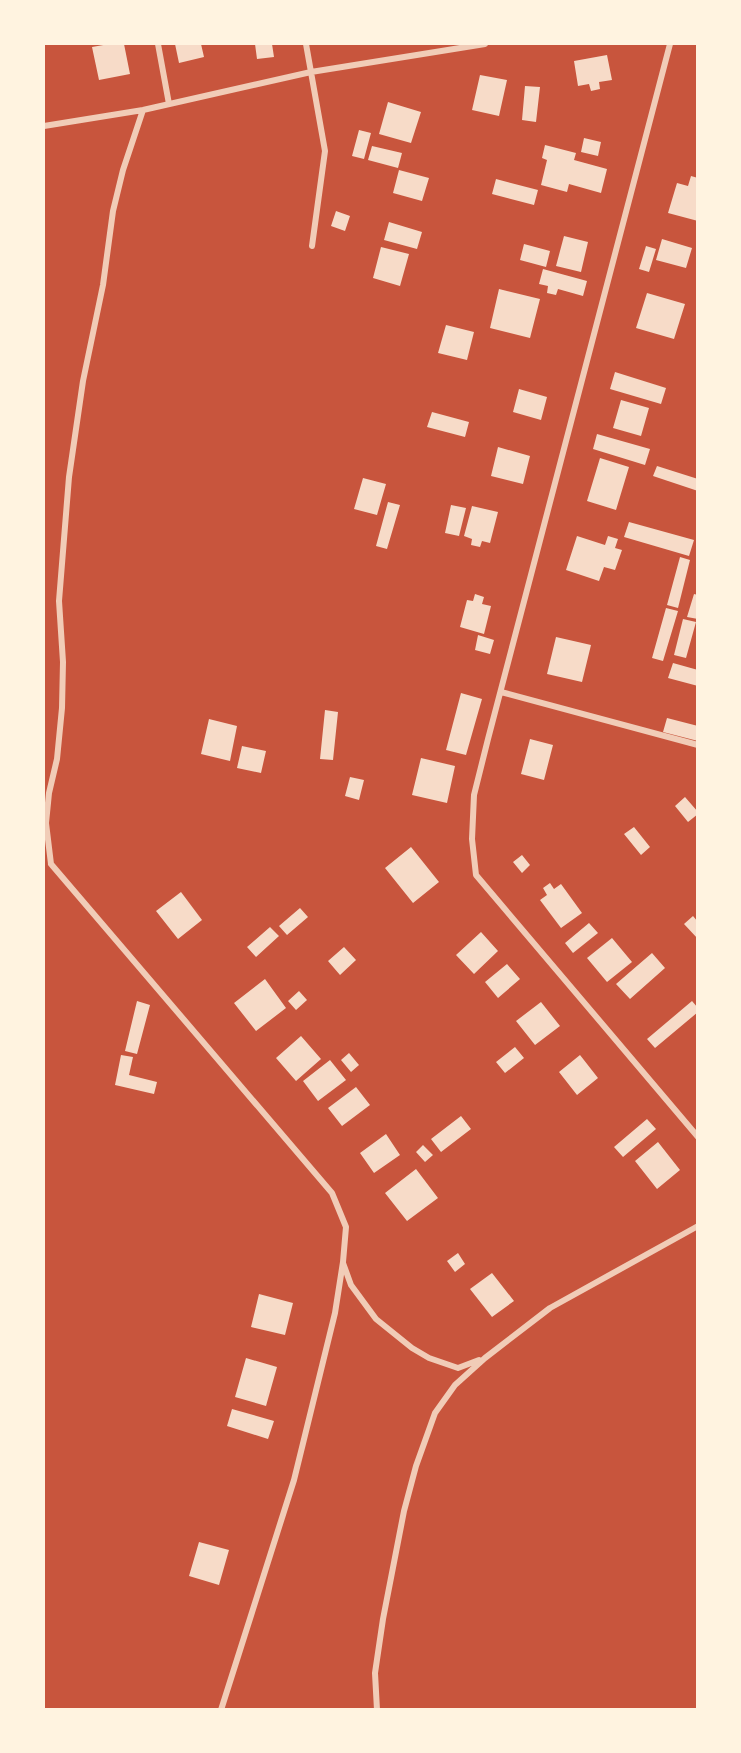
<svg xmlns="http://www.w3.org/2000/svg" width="741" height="1753" viewBox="0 0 741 1753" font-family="Commissioner,sans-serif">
	<rect width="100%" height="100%" fill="#c8553d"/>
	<!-- building -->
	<path fill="#f7dbc8" d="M109,44H124L130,74L99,80L92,47Z
		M175,44H201L204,57L179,63Z
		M255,44H272L274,57L257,59Z
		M607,55L612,80L599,82L600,89L591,91L589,84L578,86L574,61Z
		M480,75L507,80L499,116L472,110Z
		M525,86L540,87L536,122L522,120Z
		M388,102L421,112L411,143L379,134Z
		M359,130L371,133L364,159L352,156Z
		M584,138L601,142L598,156L581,152Z
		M545,145L576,153L574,160L607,169L601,193L569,184L567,192L541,185L547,160L542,158Z
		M372,146L402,153L398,168L368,160Z
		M399,170L429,178L422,201L393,193Z
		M691,176L698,178V221L668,213L677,183L688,186Z
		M496,179L538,190L534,205L492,194Z
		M336,211L350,216L345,231L331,226Z
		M389,222L422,232L417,249L384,240Z
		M564,236L588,242L581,272L556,266Z
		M662,239L692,248L686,268L656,260Z
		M524,244L550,251L546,267L520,260Z
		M646,246L656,249L649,272L639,269Z
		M381,247L409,254L400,286L373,278Z
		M543,269L587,281L583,296L558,289L556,295L547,293L548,286L539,284Z
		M499,289L540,299L530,338L490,328Z
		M647,293L685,304L674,339L636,328Z
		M446,325L474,332L467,360L438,353Z
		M615,372L666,388L661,404L610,389Z
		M519,389L547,397L541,420L513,412Z
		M621,400L649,408L641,436L613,428Z
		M432,412L469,422L465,437L427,427Z
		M597,434L650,449L645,465L593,449Z
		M498,447L530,456L523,484L491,476Z
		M600,458L629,467L616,510L587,501Z
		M657,466L698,479V491L653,476Z
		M363,478L386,484L377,515L354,509Z
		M388,502L400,505L387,549L376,546Z
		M451,505L466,508L459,536L445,533Z
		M472,506L498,512L490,543L482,541L480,547L471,545L472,539L464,536Z
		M629,522L694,540L689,556L624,537Z
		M577,536L605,545L608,536L618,539L615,548L622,550L615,570L604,567L599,581L566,570Z
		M680,557L690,560L678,608L667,605Z
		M475,594L484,597L482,604L491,606L484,634L460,627L467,600L473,601Z
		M694,594L698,595V619L687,617Z
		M666,608L678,611L663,661L652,658Z
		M683,619L696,622L686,658L674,655Z
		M478,635L494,640L490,654L475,650Z
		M556,637L591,645L582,682L547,674Z
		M673,663L698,670V686L668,678Z
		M461,693L482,699L466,755L446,750Z
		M325,710L338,712L333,760L320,759Z
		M667,718L698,726V741L663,732Z
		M209,719L237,726L230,761L201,754Z
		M530,739L553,745L544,780L521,774Z
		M242,746L266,751L261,773L237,768Z
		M421,758L455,766L447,803L412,795Z
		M350,777L364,780L359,800L345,796Z
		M685,797L698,812V814L688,822L675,806Z
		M634,827L650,847L641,855L624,834Z
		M411,847L439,882L413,903L385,868Z
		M522,855L530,865L522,873L513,862Z
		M550,883L554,889L561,884L582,913L561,928L540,900L547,895L543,888Z
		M181,892L202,920L178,939L156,911Z
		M300,908L308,917L287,935L279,926Z
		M693,916L698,922V939L684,924Z
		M589,923L598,933L573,953L565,943Z
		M270,927L279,936L256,957L247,947Z
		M481,932L498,951L474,974L456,955Z
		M612,938L632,962L607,982L587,958Z
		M344,947L356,960L340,975L328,961Z
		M652,953L665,968L630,999L616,984Z
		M507,964L520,979L498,998L485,982Z
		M265,979L286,1008L256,1031L234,1003Z
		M299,991L307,1000L296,1010L288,1001Z
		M137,1001L150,1005L137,1054L125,1051Z
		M692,1001L698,1008V1012L655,1048L647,1039Z
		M541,1002L560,1026L535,1045L516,1021Z
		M301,1036L321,1059L296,1081L276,1058Z
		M515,1047L524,1058L505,1073L496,1062Z
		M349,1053L359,1065L351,1072L341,1060Z
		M121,1055L133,1057L129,1075L157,1082L154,1094L115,1085Z
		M580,1055L598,1078L577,1095L559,1072Z
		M330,1060L346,1080L318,1101L303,1081Z
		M356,1087L370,1105L342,1126L328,1108Z
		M461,1116L471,1129L441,1152L431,1139Z
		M647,1119L656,1129L623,1157L614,1147Z
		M386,1134L400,1155L374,1173L360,1153Z
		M658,1142L680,1170L657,1189L635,1161Z
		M423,1145L433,1155L425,1162L416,1152Z
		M416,1169L438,1198L407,1221L385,1193Z
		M458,1253L465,1264L455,1272L447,1261Z
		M492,1273L514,1301L492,1317L470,1289Z
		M259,1294L293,1303L285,1335L251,1327Z
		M246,1358L277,1367L266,1406L235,1397Z
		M232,1409L274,1421L268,1439L227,1426Z
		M199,1542L229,1550L219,1585L189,1576Z"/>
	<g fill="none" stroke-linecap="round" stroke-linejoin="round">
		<!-- minor -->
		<path stroke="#f1ccb7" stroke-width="6" d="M158,44L169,104
			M306,44L325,151L312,246
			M670,44L488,739L474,795L472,839L476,875L698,1137
			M44,126L143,110L311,72L485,44
			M501,692L698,745
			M51,864L332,1193L346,1227L343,1262L335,1313L294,1480L221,1710
			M51,864L46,823L49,793L57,759L62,708L63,662L59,601L69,477L83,381L103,285L113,211L123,170L143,110
			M343,1263L351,1285L376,1319L412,1348L429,1358L458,1368L479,1360
			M377,1710L375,1673L383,1619L404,1511L416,1466L435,1413L455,1385L485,1358L550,1308L698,1226"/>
	</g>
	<!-- border -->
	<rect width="741" height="1753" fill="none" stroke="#fff3e0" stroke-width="90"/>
</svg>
